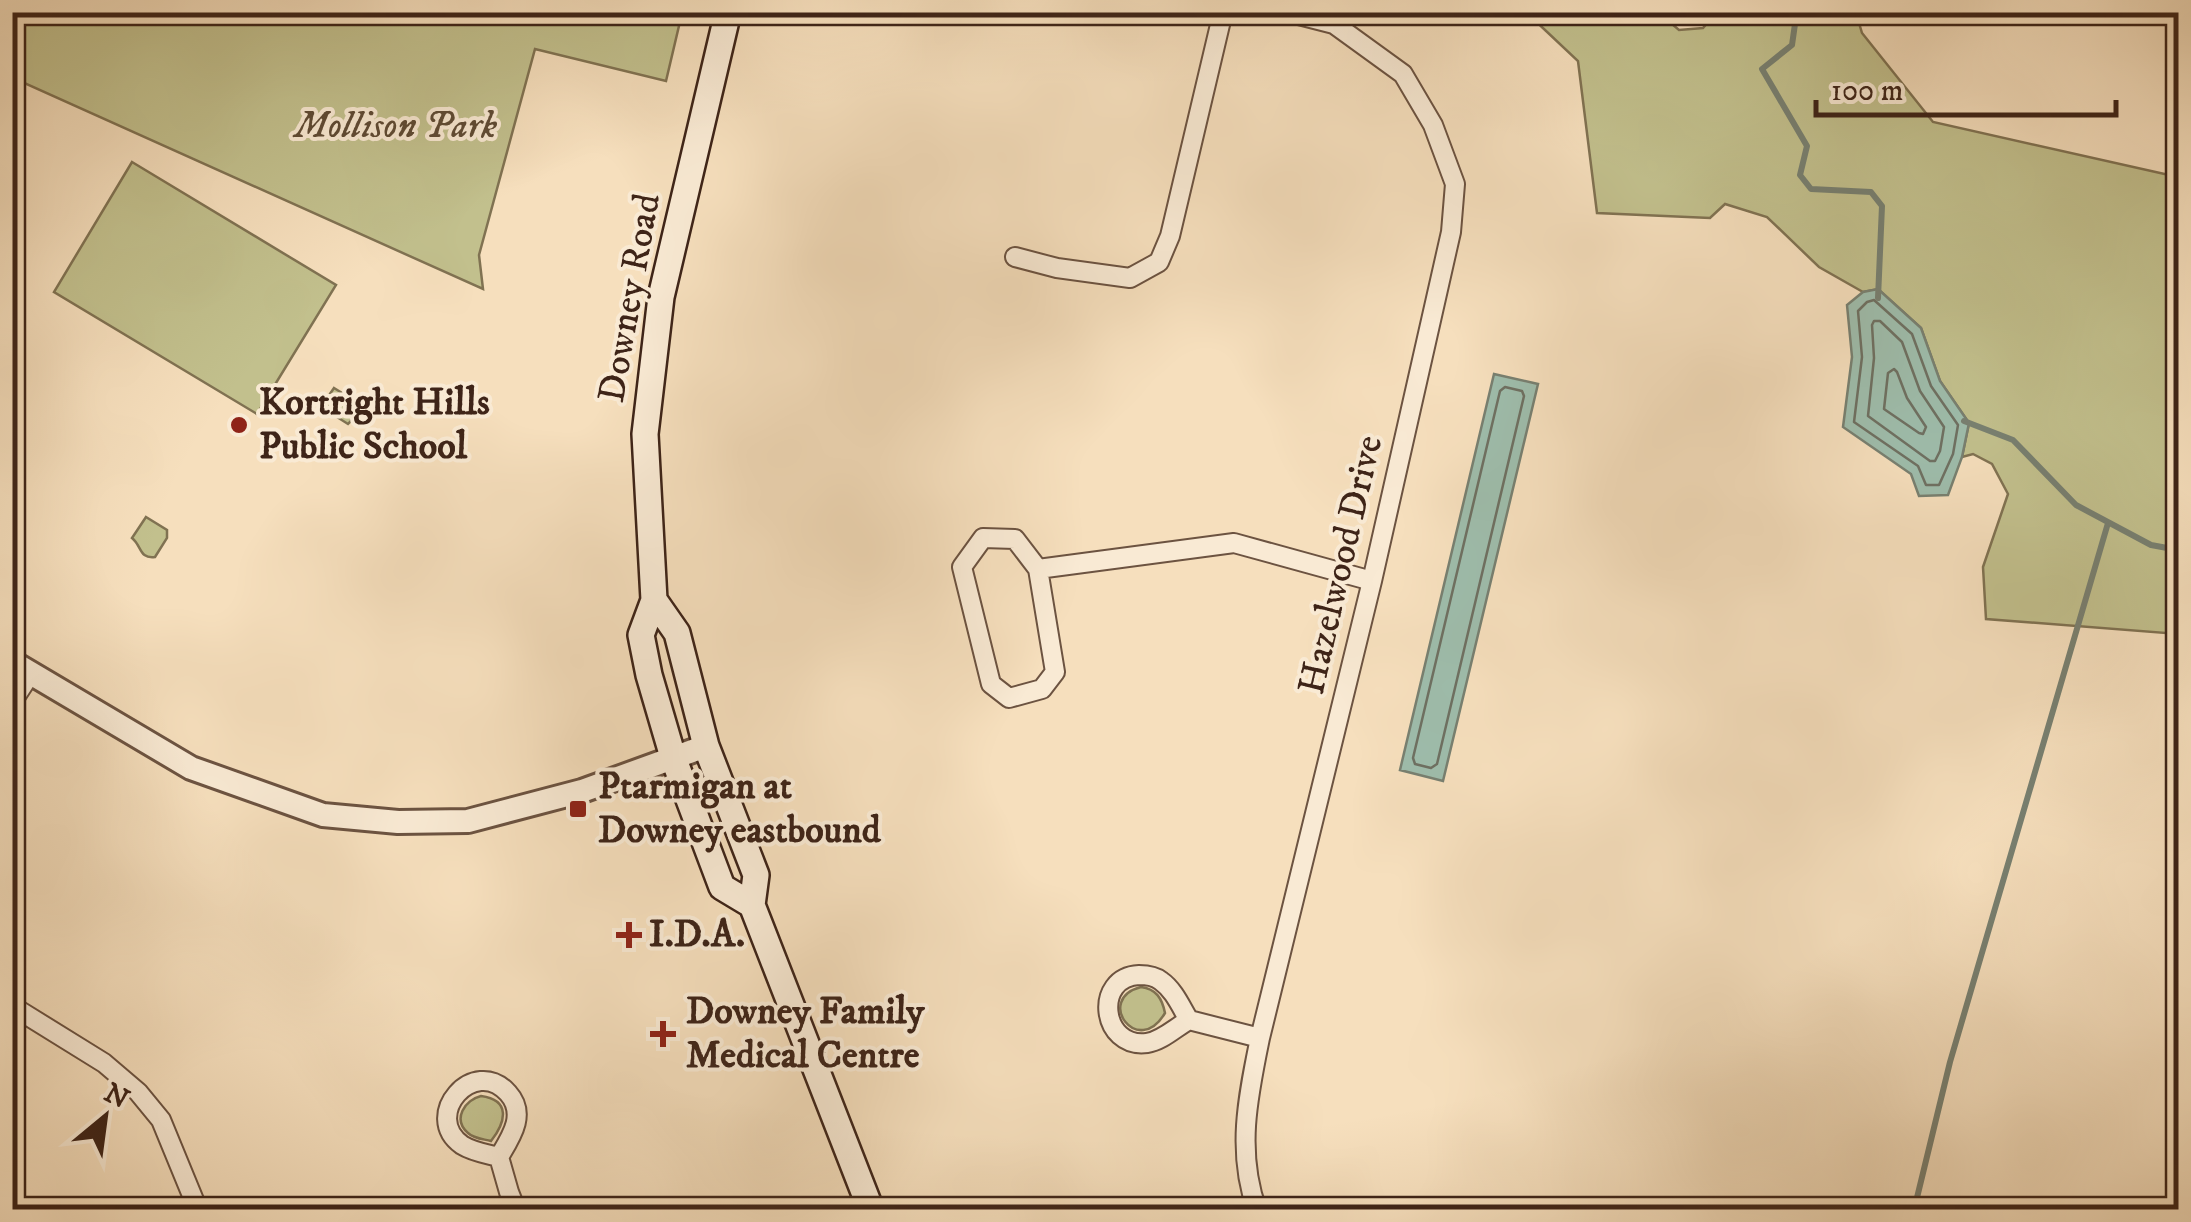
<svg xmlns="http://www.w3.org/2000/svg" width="2191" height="1222" viewBox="0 0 2191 1222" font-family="'IM FELL DW Pica',serif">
	<rect width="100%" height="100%" fill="#f6dfbd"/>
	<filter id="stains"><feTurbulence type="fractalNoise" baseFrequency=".002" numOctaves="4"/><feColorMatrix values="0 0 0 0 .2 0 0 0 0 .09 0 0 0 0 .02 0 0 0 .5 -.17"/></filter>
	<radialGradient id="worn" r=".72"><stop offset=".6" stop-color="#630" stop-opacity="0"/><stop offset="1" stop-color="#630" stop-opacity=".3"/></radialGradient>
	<!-- green -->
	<path fill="#c2c08d" stroke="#807252" stroke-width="2.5" d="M13,12H682V13L666,81L535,49L479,255L483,289L13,78Z
		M1527,13H1659L1679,30L1703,28L1716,13H1856L1862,33L1933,122L2178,177V634L1986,619L1983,567L2008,494L1992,464L1973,454L1962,457L1969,423L1940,381L1921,328L1878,289L1863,292L1819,267L1767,217L1725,204L1710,218L1597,213L1578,61Z
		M132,162L336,285L257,414L54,292Z
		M334,388L360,404L355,417L348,424L321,407Z
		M146,517L167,530V538L155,557C139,559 142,546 132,538Z
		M1141,987C1156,989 1162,998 1165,1013C1138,1059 1094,999 1141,987Z
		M481,1096C511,1100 506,1122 491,1141C484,1139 474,1139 468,1133C452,1119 465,1100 481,1096Z"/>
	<!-- water -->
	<path fill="#9ebdac" stroke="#788071" stroke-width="2.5" d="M1878,289L1921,328L1940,381L1969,423L1962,457L1948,495L1919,496L1911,474L1843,427L1852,357L1847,305L1863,292Z
		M1494,374L1538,384L1443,781L1400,770Z"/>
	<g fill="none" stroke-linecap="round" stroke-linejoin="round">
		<!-- shore -->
		<path stroke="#6e7062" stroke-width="2.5" d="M1874,300L1912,334L1931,386L1958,425L1953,454L1939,485H1926L1918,466L1854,422L1862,357L1858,311L1867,302Z
			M1874,321H1880L1902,342L1920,391L1944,427L1940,451L1935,461H1930L1868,416L1874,358L1872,325Z
			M1894,369L1897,372L1907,398L1926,427L1923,434L1919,433L1884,409L1888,373Z
			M1505,387L1522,391L1524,396L1437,764L1431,768L1415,764L1413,758L1500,391Z"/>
		<!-- stream -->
		<path stroke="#788071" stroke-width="6" d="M1788,12L1795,24L1792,45L1762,69L1807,146L1800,175L1811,189L1871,192L1882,206L1878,298
			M1964,421L2013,440L2076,505L2151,545L2178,550
			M1914,1210L1950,1062L2108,523"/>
		<defs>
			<path id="minor" d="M1015,257L1057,268L1130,278L1159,262L1170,236L1223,12
				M983,538L1015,539L1038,569L1055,672L1042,689L1009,698L991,684L962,567Z
				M1038,569L1234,543L1372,581
				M12,702L31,673
				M12,1006L104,1063L138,1092L161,1120L198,1210
				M1189,1020C1176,1027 1162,1041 1147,1043C1101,1049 1093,977 1139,975C1147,975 1155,976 1161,981C1174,990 1181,1007 1189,1020L1260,1038
				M499,1157C487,1154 473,1152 462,1145C421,1116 474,1055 508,1093C527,1114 511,1137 499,1157L509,1192L516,1210
				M1257,1210C1236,1152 1248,1096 1260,1038L1372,581L1451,232L1455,184L1433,125L1403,74L1334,24L1287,12"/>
			<path id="tertiary" d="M12,662L191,768L323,815L398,822L468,821L582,791L706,746"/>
			<path id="secondary" d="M728,12L661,297L645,434L654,600L641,635L649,675L673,757L722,887L752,905
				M654,600L677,633L706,746L756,875L752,905L871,1210"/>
		</defs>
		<!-- minor casing -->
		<use href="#minor" stroke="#6c5341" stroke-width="22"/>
		<!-- tertiary casing -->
		<use href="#tertiary" stroke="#6c5341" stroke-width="28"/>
		<!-- secondary casing -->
		<use href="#secondary" stroke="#3e2418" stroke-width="30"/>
		<!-- minor -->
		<use href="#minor" stroke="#f9ead4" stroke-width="18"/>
		<!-- tertiary -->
		<use href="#tertiary" stroke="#f9ead4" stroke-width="22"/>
		<!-- secondary -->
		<use href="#secondary" stroke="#f9ead4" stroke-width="25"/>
	</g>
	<!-- markers -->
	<g fill="#8f2418" stroke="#f9ead4" stroke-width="4">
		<circle cx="239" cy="425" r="10"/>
		<rect x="568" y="799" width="20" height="20" rx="5"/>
		<path d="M624 920h10v10h10v10h-10v10h-10v-10h-10v-10h10z"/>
		<path d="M658 1019h10v10h10v10h-10v10h-10v-10h-10v-10h10z"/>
	</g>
	<g text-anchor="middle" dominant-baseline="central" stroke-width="8" stroke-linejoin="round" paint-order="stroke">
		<!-- park labels -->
		<g font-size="38" font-style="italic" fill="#5f4b35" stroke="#f9ead4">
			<text x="396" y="126">Mollison Park</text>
		</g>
		<!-- street labels -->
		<g font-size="38" fill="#3e2418" stroke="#f9ead4">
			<text transform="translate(630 298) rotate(-80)">Downey Road</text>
			<text transform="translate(1341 565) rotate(-77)">Hazelwood Drive</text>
		</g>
		<!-- poi labels -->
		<g font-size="38" font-weight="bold" fill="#3e2418" stroke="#f9ead4" text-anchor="start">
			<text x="259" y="403">Kortright Hills<tspan x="259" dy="44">Public School</tspan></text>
			<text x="598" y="787">Ptarmigan at<tspan x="598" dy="44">Downey eastbound</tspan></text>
			<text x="649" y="935">I.D.A.</text>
			<text x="686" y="1012">Downey Family<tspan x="686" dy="44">Medical Centre</tspan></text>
		</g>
	</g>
	<!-- margin -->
	<rect width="2191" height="1222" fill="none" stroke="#f6dfbd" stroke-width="50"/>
	<rect x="15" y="15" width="2161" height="1192" fill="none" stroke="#3e2418" stroke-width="5"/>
	<rect x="25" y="25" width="2141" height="1172" fill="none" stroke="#3e2418" stroke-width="2.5"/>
	<!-- north arrow -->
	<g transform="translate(105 1117) rotate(29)" stroke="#f9ead4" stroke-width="8" paint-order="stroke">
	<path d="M0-8L18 38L0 25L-18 38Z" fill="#3e2418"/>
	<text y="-15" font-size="28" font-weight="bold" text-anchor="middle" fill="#3e2418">N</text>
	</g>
	<!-- scale -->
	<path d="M1816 100v15h300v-15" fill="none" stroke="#3e2418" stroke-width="5"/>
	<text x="1831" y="100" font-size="30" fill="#3e2418" stroke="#f9ead4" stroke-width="8" paint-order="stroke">100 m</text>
	<rect width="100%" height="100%" filter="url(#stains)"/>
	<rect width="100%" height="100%" fill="url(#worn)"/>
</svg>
